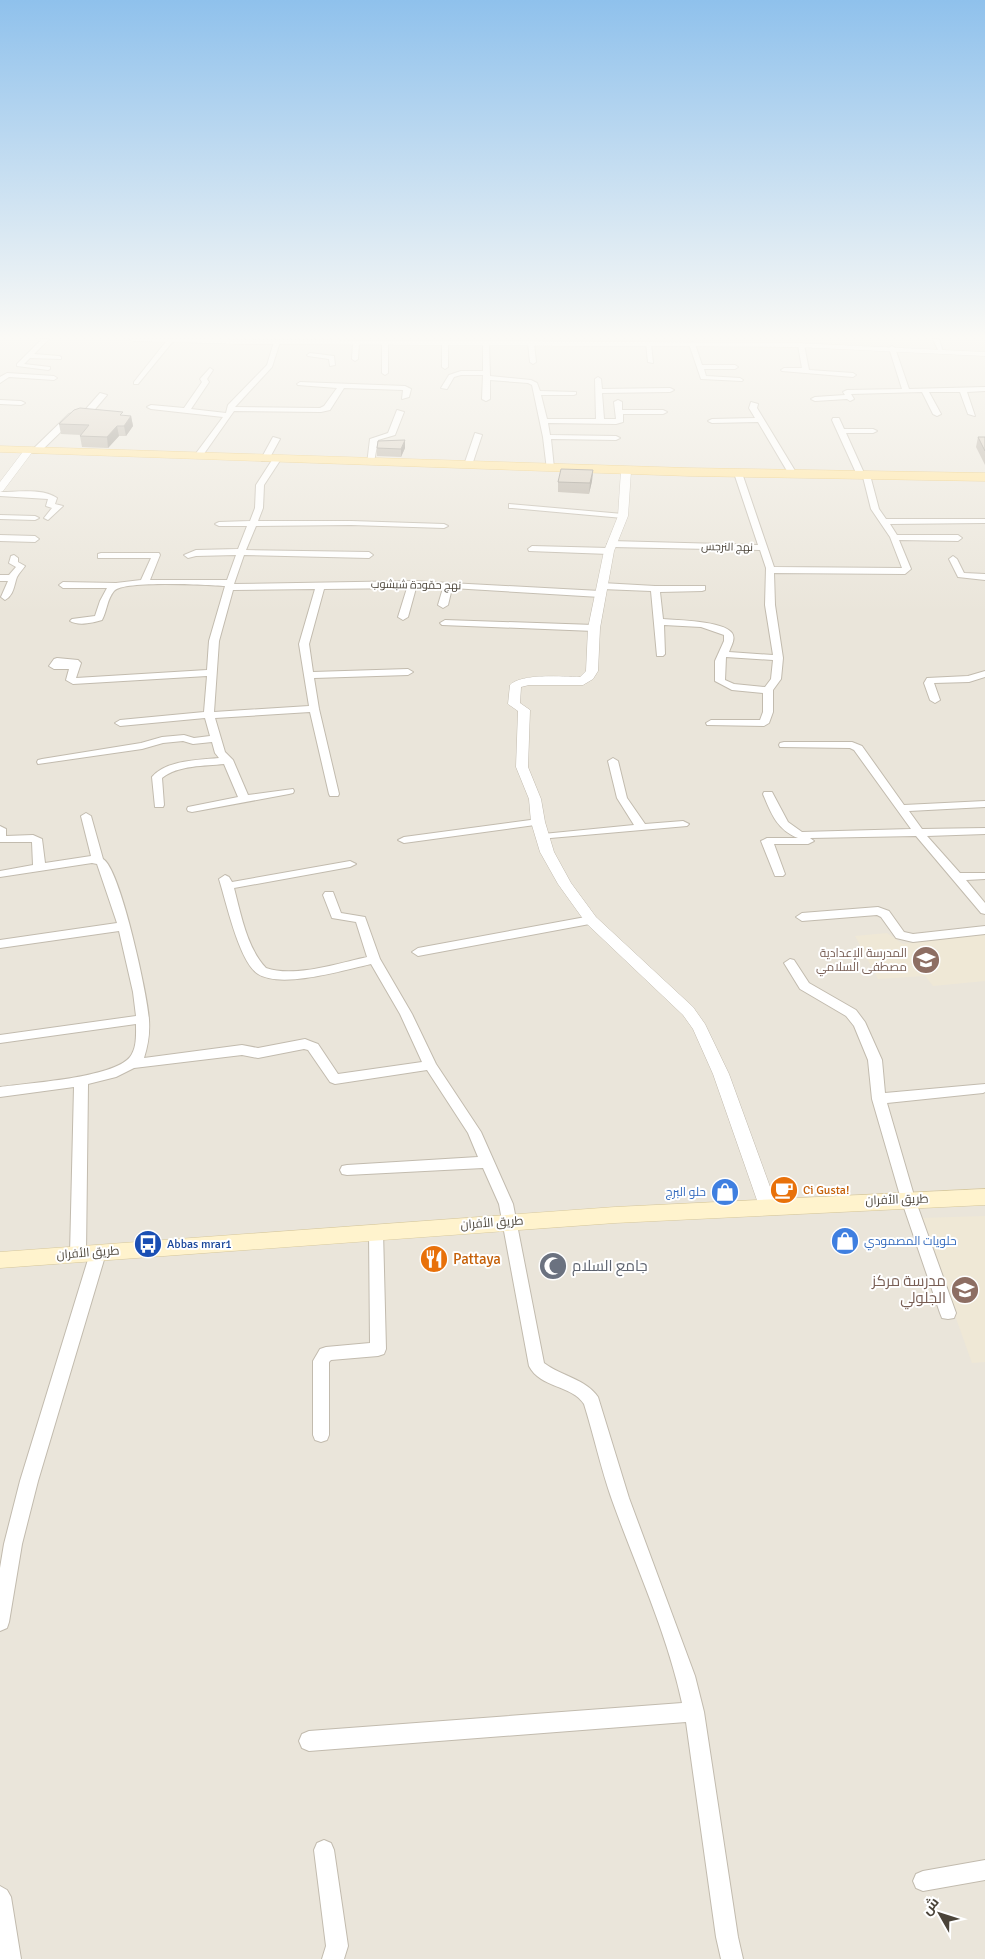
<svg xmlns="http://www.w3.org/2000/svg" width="985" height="1959" viewBox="0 0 985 1959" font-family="Signika,Cairo,sans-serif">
	<rect width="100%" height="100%" fill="#f6f3ec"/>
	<!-- residential -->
	<path fill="#eae5da" d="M0,339H985V1959H0Z"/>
	<!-- education -->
	<path fill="#efe8d6" d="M985,932V981L933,986L925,976L878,979L855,936L887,933L903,944Z
		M985,1216V1362L972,1363L920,1218Z"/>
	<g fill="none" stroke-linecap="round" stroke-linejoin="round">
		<defs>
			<path id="minor" d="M42,339H49L34,354L59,356L61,357V359L30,358L24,364L50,367V369L48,370L17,366V364Z
				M168,339L174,340L138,384H134V382Z
				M933,339H939L943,352H939Z
				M277,340L280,342L272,367L235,407L320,408L324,406L337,388L298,385L297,384L300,382L405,386L411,389L409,397L402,399L403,390L344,388L330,410L321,412L234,411L201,458H198L194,456L223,417L151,409L147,407L151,405L184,408L202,382L200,379L210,368L213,370L207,379L209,382L191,409L226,413L228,405L267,365L274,342Z
				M356,341L359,343L358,359L355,361L352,359L353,343Z
				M385,341L388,343V373L385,375L382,373V343Z
				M445,341L448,343V367L445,369L442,367V343Z
				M486,341L489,343L490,376L531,380L537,383L540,391L576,392V394L574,395H541L547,419H596L595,379L598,377L601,379L602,389L670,388L674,390L670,392L602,393L604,419H616L614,402L618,400L622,402V410H663L667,412L663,414H623V422L616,424L548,423L550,435L616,436L620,438L616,440L551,439L554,468L547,470L543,437L532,385L528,383L490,380V399L486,401L482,399L483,375H461L454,377L447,389L441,388L449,375L461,371H483V343Z
				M531,341L534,343L536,362L533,364L530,362L528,343Z
				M692,342L695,344L702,365H735L738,367L735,369H704L706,376L740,378L743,380L742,381L701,379L689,344Z
				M646,343L651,344L653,363L648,362Z
				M801,343L804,345L809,370L853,373L856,375L853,377L782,371L781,370L784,368H802L798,345Z
				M892,346L895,348L909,389L985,387V391L967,392L975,416L968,414L960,392H929L941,414L937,416L933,414L922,392L851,394L854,399L850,401L847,399L815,401L811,399L815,397L845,395L843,392L847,390L902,389L889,348Z
				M310,353L334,356L335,365L330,366L329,359L308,356L307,355Z
				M7,373L54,376L57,378L54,380L9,377L0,383V377Z
				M100,393L107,395L91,414L75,418L39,453H33V449L69,414L85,410Z
				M0,400L21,401L25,403L21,405L0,404Z
				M751,402L758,404L757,408L797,474L796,476H790L758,422L712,423L708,421L712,419L755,418L749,408Z
				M397,410L404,412L395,435L378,440L374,462L367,464L370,439L388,433Z
				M833,418H839L844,429H873L877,431L873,433H846L864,473L870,475L879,509L886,519H985V523L890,524L897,535H958L962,538L958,541L899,540L911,569L905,574L774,573L775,605L783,658L781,679L773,690V712L769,723L764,726L707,725L706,723L711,720H760L763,712V693L732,690L715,681V661L724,641V635L701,627L664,625L665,654L663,656H657L651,591L602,589L598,586L602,583L655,586H705V590L702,591L660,592L663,619C677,620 724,621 732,633C736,639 731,646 729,652L773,655L765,605L766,568L760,550L611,547L607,544L611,541L758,545L734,473L738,471L742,473L774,567L902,568L890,537L871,509L863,477L857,475L832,420ZM726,657L773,660L771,679L765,687L734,684L725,680Z
				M475,433L482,435L472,465L465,467L464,465Z
				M273,437L280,439L268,461H262L261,459Z
				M274,457L281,459L264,485L263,508L258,521H351L444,524L448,526L444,528L351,525L256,526L246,550L369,552L373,555L369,558L244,555L234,584L413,581L600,591L604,594L600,597L452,588L448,605L443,608L438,605L443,588H416L408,617L403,620L398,617L407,588L324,589L309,644L313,672L408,669L413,672L408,675L314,678L319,709L339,794L338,796H330L329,794L310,712L215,718L225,752L233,760L248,795L293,789L294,791L293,793L289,794L192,812L188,811L187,809L188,807L238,797L224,764C205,766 178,765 162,778L164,805L163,807H155L152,777C166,760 199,760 219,758L215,753L212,742L193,744L183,741L163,743L142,749L38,764L37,762L38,760L42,759L141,743L162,737L184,735L194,738L210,736L205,718L120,726L115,723L120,720L204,712L207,676L73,684L66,680L69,669H54L49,666L54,659L57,658L78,660L81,663L76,678L207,670L209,641L225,586C207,585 124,580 114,591C107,599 107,611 102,620C93,623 78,626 70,621L72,619L95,616L100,601L107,588H63L59,585L63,582L116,583L141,580L151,558H98V554L101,553H159L160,555L150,580H227L236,555L196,556L188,558L184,555L196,550L238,549L247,526H219L215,524L219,522L250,521L255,508L256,485ZM315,589L299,644L309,706L214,712L219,641L233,590Z
				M0,492C17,492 43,488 57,498L55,504L63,506L48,520L44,518L52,508L46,506L48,499L0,496Z
				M509,504L623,514L627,516L623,518L512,508H509Z
				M0,515L35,516L39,518L35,520L0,519Z
				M0,535L35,536L39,539L35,542L0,541Z
				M532,546L609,548L613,551L609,554L529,551L528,549Z
				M14,555L18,558V562L25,566C23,569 19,573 17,577C14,585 14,595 5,600L1,597L8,581H0V575H9L16,567L9,563L11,556Z
				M953,556L957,559L964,573L985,574V580L958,577L949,559Z
				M445,620L594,625L599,628L594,631L442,625L440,623Z
				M985,671V677L969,682L934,683L940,700L935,703L930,700L924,683L927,678L968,676Z
				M784,742H852L862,746L904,805L985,801V807L909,811L922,829L985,828V834L927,836L960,873H985V879L966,880L985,903V914L981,913L916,836L810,838L814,841L808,844H774L785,874L783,876H775L761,841L767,838H798C777,830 771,813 763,794L764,792H772L788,822L802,832L911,829L854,750L850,748L780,747L779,745L780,743Z
				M613,758L618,761L627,798L645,824L683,821L689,824L687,826L539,839L537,837L539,835L543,834L634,825L617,798L608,761Z
				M86,813L91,816L103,859C120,868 148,996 149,1020C150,1034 148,1045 144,1058L242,1045L258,1048L305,1039L310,1041L318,1044L338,1074L422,1062L400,1014L371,964C345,970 281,989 258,974C239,962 226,901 219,879L225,875L229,877L232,882L350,861L356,864L350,867L234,888C241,915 247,948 266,968C294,978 339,963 367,957L356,922L332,918L323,895L325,892H333L341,913L365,917L380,959L412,1014L436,1064L481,1132L513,1204L544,1363C561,1376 586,1379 598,1397L629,1498L695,1676L704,1712L738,1937L743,1959H721L716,1937L686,1722L309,1751L302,1748L299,1741L302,1734L309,1731L682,1703C667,1633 636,1567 612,1500C601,1469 594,1436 584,1404C572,1385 540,1388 529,1366L499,1204L483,1168L347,1175L342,1174L340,1170L342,1166L347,1165L478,1157L468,1133L427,1070L335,1084L330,1082L308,1050L304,1049L258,1058L242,1055L134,1068L116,1077L88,1084L86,1254L83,1258L78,1260L73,1258L70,1254L74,1087L0,1097V1087C28,1083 113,1078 130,1057C137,1048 136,1035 136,1024L0,1043V1035L136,1016L133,992L119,931L0,948V940L117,923L97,864L92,863L0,877V871L33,865L32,842H0V826L6,829V836L33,835L42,839L45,863L91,856L81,816Z
				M538,819L544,822L542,824L404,843L398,840L404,837Z
				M878,907L889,911L904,932L913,934L985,926V934L913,942L896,938L881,917L877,915L802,921L796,917L802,913Z
				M591,916L597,920L595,923L418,956L412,952L418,948Z
				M790,959L794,960L809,983L856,1010L865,1022L882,1060L885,1093L985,1084V1092L983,1093L887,1103L915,1199L956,1313L954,1318L948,1319L942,1318L940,1313L901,1199L872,1099L868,1060L854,1026L846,1016L800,989L784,963Z
				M376,1225L381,1227L383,1231L386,1349L384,1354L378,1356L331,1360L329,1362V1435L327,1440L321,1442L315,1440L313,1435V1361L320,1349L326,1347L370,1343L369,1231L371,1227Z
				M98,1247L103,1249L106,1253L38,1481L22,1544L9,1622L7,1628L0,1631V1568L4,1544L20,1481L90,1253L93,1249Z
				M324,1840L331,1843L334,1850L348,1946L344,1959H322L326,1946L314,1850L317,1843Z
				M985,1860V1880L923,1891L916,1888L913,1881L916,1874L923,1871Z
				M0,1886L7,1890L11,1897L21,1959H0Z"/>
			<path id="tertiary" d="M129,339L797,343L985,352V356L797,347L241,344L133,341Z
				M28,448L33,451L3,491L0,492V482L25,449Z
				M626,468L631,471L628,516L614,551L600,628L598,671L593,679L583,685H529L521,687L520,703L530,710L528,767L541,799L545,822L554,852L571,883L596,917L693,1007L705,1024L729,1074L777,1206L774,1211L768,1213L762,1211L759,1206L713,1074L693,1029L683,1015L586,923L558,884L540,852L531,822L529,799L516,767L518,711L508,704L510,685C522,673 563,677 580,677L586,671L588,628L604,551L618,516L621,471Z"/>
			<path id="secondary" d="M985,1189V1205L615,1223L0,1268V1252L615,1207Z"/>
			<path id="primary" d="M0,446L689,468L985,473V481L689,476L0,452Z"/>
		</defs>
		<!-- minor casing -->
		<use href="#minor" stroke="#c2bbae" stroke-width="2"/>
		<!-- tertiary casing -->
		<use href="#tertiary" stroke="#c2bbae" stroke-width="1"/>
		<!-- secondary casing -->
		<use href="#secondary" stroke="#d6c79b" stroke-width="1"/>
		<!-- primary casing -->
		<use href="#primary" stroke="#e6c16a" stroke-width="1"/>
		<!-- minor -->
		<use href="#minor" fill="#fff" fill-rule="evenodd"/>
		<!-- tertiary -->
		<use href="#tertiary" fill="#fff" fill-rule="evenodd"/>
		<!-- secondary -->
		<use href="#secondary" fill="#fff3cd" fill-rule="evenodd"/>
		<!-- primary -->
		<use href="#primary" fill="#ffe39c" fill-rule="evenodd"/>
	</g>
	<!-- wall -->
	<path fill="#bab2a6" d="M124,416H131L133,426L126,436H119L108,448L82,447L80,436L81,435L61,434L59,424Z
		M978,437H985V465L976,447Z
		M377,448H405L401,457L377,456Z
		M593,470L592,481L589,494L558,492V482Z"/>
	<!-- shaded-wall -->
	<path fill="#979187" d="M131,416L133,426L126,436L124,426Z
		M117,426L119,436L108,448L107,437Z
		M405,440V448L401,457V449Z
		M593,470L592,481L589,494L590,483Z"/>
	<!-- building -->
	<path fill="#d8cfc1" stroke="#979187" d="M80,408L123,412L120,415L131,416L124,426H117L107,437L80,436L89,425L59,424L74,410Z
		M978,437H985V451Z
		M405,440L401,449L377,448L378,441Z
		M561,469L593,470L590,483L558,482Z"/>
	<!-- sky -->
	<linearGradient id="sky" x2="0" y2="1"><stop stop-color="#8fc1ec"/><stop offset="0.55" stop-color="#fbfaf6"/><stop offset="1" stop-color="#fbfaf6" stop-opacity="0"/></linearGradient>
	<rect width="985" height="613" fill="url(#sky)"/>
	<!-- icons -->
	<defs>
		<symbol id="school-disc" viewBox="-11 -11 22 22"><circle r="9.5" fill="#8d6e63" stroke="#fff"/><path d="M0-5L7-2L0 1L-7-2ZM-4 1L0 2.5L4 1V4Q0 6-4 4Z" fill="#fff"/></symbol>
		<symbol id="cafe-disc" viewBox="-11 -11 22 22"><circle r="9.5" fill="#e8710a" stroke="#fff"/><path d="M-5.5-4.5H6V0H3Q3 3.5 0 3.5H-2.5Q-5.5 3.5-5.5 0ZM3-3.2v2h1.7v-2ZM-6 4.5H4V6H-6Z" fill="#fff"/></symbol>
		<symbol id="shop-disc" viewBox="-11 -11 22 22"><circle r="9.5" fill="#3f7fe0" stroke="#fff"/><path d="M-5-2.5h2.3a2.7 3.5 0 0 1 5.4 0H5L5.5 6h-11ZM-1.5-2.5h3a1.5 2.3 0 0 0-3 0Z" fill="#fff"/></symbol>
		<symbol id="bus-disc" viewBox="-11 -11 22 22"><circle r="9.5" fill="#1a4fb4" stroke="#fff"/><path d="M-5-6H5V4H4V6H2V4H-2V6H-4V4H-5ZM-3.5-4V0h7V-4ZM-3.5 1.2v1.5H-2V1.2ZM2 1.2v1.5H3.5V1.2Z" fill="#fff"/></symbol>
		<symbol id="restaurant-disc" viewBox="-11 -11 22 22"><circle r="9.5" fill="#e8710a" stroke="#fff"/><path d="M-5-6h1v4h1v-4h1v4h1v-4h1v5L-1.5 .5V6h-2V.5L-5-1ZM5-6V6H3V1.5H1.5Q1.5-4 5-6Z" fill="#fff"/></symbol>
		<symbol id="mosque-disc" viewBox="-11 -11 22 22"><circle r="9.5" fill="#6b7280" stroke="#fff"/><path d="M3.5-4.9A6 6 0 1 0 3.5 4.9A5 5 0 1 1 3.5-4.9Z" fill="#fff"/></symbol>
	</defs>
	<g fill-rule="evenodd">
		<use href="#school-disc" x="910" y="944" width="32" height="32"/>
		<use href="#cafe-disc" x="768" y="1174" width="32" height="32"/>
		<use href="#shop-disc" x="709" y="1176" width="32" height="32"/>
		<use href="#shop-disc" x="829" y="1225" width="32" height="32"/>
		<use href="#bus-disc" x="132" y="1228" width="32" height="32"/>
		<use href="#restaurant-disc" x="418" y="1243" width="32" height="32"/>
		<use href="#mosque-disc" x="537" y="1250" width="32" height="32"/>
		<use href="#school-disc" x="949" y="1274" width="32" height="32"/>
	</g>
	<g text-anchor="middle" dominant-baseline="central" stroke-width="4" stroke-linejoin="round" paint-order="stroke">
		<!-- far-street labels -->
		<g font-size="11" fill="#4b4439" stroke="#fff">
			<text transform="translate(727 547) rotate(1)">نهج النرجس</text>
			<text transform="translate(416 585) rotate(1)">نهج حمّودة شبشوب</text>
		</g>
		<!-- education labels -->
		<g font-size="12" fill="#785e54" stroke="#fff" text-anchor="end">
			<text x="907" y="953">المدرسة الإعدادية<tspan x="907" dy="14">مصطفى السلامي</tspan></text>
		</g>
		<!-- food labels -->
		<g font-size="12" fill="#c56008" stroke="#fff" text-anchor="start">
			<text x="803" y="1190">Ci Gusta!</text>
		</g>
		<!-- shop labels -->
		<g font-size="12" fill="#366cbe" stroke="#fff" text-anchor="end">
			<text x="706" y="1192">حلو البرج</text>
			<text x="864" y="1241" text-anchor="start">حلويات المصمودي</text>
		</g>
		<!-- street labels -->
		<g font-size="12" fill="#4b4439" stroke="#fff">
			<text transform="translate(897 1200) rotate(-2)">طريق الأفران</text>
			<text transform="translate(492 1223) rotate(-4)">طريق الأفران</text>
			<text transform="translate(88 1253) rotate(-4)">طريق الأفران</text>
		</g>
		<!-- transit labels -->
		<g font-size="12" fill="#164399" stroke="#fff" text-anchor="start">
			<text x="167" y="1244">Abbas mrar1</text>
		</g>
		<!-- near-food labels -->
		<g font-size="15" fill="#c56008" stroke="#fff" text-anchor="start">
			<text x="453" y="1259">Pattaya</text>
		</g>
		<!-- near-worship labels -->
		<g font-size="15" fill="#5b616d" stroke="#fff" text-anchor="start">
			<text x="572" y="1266">جامع السلام</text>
		</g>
		<!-- near-education labels -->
		<g font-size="15" fill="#785e54" stroke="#fff" text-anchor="end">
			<text x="946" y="1281">مدرسة مركز<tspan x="946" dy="17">الجلولي</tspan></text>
		</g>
	</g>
	<!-- north arrow -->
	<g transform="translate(940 1914) rotate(309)" stroke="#ffffff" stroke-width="4" paint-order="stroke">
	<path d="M0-4L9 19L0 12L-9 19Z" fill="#4b4439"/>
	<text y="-8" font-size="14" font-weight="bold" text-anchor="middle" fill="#4b4439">ش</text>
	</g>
</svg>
